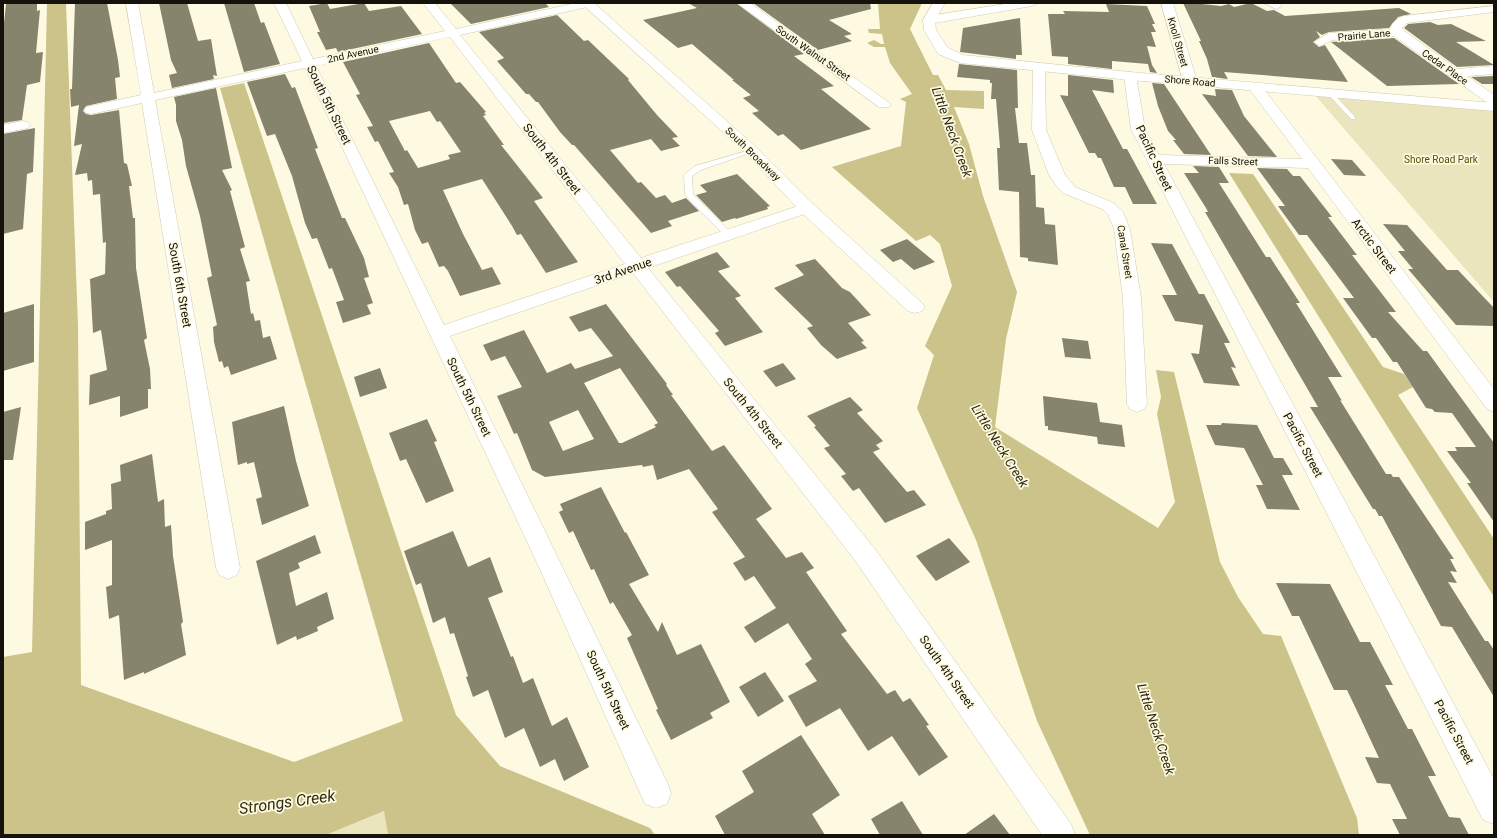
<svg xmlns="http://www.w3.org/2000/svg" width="1497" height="838" viewBox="0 0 1497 838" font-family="Roboto,sans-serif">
	<rect width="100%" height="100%" fill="#fefae1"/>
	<!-- green -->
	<path fill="#eae5bd" d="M1314,94L1494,110V302Z
		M384,811L388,835H326Z"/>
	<!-- water -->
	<path fill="#cbc389" d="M47,3H66L78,326L81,685L294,762L403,721L220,88L244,83L456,715L500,766L650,828L655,835H388L384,811L326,835H3V657L32,652Z
		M878,3H922L910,29L933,75H938L946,90L984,91V109L954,107L969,144L983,196L1017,292L1006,339L995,427L1158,528L1175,502L1157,414L1161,397L1156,370L1174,372L1220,562L1238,597L1263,634L1281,636L1357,818L1359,835H1090L1037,721L976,540L917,408L934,355L925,346L952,286L940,244L930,235L916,241L832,167L901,146L906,102L900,99L912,94L890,63L885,47H874L867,43L874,40L881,44H884L882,34L869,33L868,29H880Z
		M1229,173L1253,174L1383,367L1404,374L1413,387L1398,395L1494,539V597Z"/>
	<!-- building -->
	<path fill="#87846d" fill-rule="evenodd" d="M14,3H37V11L40,10L36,53L43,52L40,82L27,85L22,120L3,123V33L6,4Z
		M75,3H107L118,60L120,77L115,78L117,99L86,106L83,111L86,114L91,115L119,110L124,163L127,164L132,186H129L133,218H135L136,268L147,338L144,340L150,369L151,389H148V408L120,417V396L89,405L90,375L107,370L101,330L93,333L90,279L105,274L106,242L103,243L100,194L93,195L92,180L88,181L87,173L75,175L82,144L74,146L79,105L71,107L70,89H72Z
		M159,3H187L198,41L211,39L217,76L213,75L214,79L172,88L169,75L177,73L171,60Z
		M224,3H254L261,23L264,22L280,64L244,72Z
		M327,3L330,9L364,3L369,11L401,6L422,34L338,52L336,48L326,50L317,32H320L309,6Z
		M450,3H545L549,7L471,24Z
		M688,3H736L804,54L794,56L834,86L821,89L871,129L801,150L783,134L778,136L752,113L759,111L743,98L751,95L732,80H734L692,44L678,48L643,20L697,8Z
		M753,3H870L871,9L829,20L852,34L844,36L852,41L818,50Z
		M1183,3H1202V4L1221,6L1229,4L1234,7L1251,3L1267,11L1274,10L1285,16L1399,8L1411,14L1398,17L1389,28L1329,32L1322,35L1316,31L1320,37L1313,42L1319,47L1325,45L1348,82L1224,72L1228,79L1212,77L1207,59L1199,41H1201Z
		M1106,4L1147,6L1155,24H1152L1156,32H1151L1156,47L1147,46L1152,65L1157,73L1150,72L1148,64L1112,61V69L1068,64V57L1052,56L1048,14H1065L1063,11L1109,12Z
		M557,15L584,41L588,40L629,79L628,80L657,115L678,137L672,138L680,146L661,151L651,139L610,150L638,183L641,182L656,198L665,195L672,203L686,198L699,211L668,221L672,226L651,233L574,145H572L560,132L538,102H536L529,94H526L497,61L504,58L479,32Z
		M1020,18L1022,55H1016V59L960,52L963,28Z
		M1430,22L1438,25L1451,24L1486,41L1456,42L1494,65L1457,67L1404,28L1408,24Z
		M1394,38L1459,84L1387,86L1331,42Z
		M429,43L456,83L460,82L486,112L484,113L486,115L483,116L504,145H501L543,198L534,201L578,262L546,273L521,234L517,235L512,226L482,179L443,190L463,234L482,270L492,267L501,284L460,296L448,271L444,266L439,267L428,242L422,244L415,230L408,204L404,205L398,187L389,173L394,172L378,141L375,142L367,127L373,126L356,95L360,94L343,62ZM430,111L437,122L440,121L461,152L448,155L450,159L418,168L407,150L405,151L389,121Z
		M959,64L1017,70L1018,108H1015L1019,143H1027L1031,175H1035L1036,207L1044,208L1045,224L1055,225L1058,265L1028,261V258L1020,257L1019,192L999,190L997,148H1000L996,99H991L992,83H990V80L957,77Z
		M285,74L292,88L295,87L318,148L315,149L342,218H345L364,258L369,277L364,278L373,303L367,305L371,314L343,323L336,302L344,300L332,268L329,269L317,238L312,239L305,223L292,176L275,134L267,136L247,82Z
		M1068,75L1113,80L1114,93L1092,90L1123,149H1127L1157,204H1133L1125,187H1114L1101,158H1098L1095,153H1089L1060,95L1068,96Z
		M1494,76V84H1482L1471,77Z
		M1152,83L1164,84L1211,155L1184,154L1173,140H1176L1168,131L1158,106Z
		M216,88L232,168L222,170L232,190L230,191L245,247L240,249L250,281L246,282L251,314L253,313L255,321L260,320L263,338L270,336L277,359L231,375L228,366L224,368L222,361L219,362L214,342L213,327L217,325L207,278L212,276L200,216L186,166L182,140L176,121V105L174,97Z
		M1215,89L1232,90L1244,116L1277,157L1248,156L1202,94L1216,96Z
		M35,128L33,172L27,174L23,229L3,234V134Z
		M1331,159L1352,160L1366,176L1344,175Z
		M1193,166L1219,167L1229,183H1219L1266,257H1270L1300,303H1296L1342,377H1328L1342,401L1340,400L1386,474H1391L1393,477H1399L1454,559H1450L1457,572L1450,571L1457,583L1448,582L1485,641H1488L1494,650V697L1452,627L1441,626L1382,516H1379L1375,509H1373L1310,407H1318L1205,212H1208L1206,208L1184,173H1199Z
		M1257,168L1287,169L1293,176H1300L1332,217H1328L1357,255H1352L1396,312H1388L1423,351H1427L1494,443V522L1467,483H1471L1447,451H1457L1455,447H1476L1452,413L1435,412L1432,409L1426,408L1397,362H1393L1376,338H1372L1343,298H1354L1307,235H1299L1278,206H1285Z
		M737,174L770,206L767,207L768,209L736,219L735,218L722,222L696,195L707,192L700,185Z
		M1383,224L1407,225L1447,270H1458L1494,308V326L1456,325L1408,269H1413L1398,251H1405Z
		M907,239L935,262L914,270L901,259L893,262L880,250Z
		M1151,243L1172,244L1199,294H1204L1230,343H1224L1236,368L1231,367L1240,386L1204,383L1191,353L1199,354L1203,325L1175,321L1162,295H1177Z
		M717,252L730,267L718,271L741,296L735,298L763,332L725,346L715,333L719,331L680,286L677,287L665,272Z
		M815,259L842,288L850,292L871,315L848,323L864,341L861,342L867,348L837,359L821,345L807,328L813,326L774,288L804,275L795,265Z
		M34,304V362L3,371V313Z
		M606,304L667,384L666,385L673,395H671L712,451L724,445L772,509L756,519L786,558L802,552L814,568L806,572L847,631L841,634L887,694L895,690L903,702L910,698L929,725L926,726L948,757L919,776L892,736L868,751L840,708L806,727L788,696L817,681L805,664L812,659L788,623L755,643L744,627L776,608L754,576L745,581L733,563L745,557L712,512L718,509L689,469L657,480L653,465L643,467L642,465L545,477L532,470L517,433L514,434L497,396L522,387L505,356L491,361L483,345L524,330L547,373L571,363L575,369L613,356L591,328L579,332L569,317ZM620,368L658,423L654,425L656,427L622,443H619L584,383ZM578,410L594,439L563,451L549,422Z
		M1062,338L1088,341L1091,359L1065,357Z
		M783,363L796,379L776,387L763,371Z
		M380,368L387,388L360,397L354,377Z
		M1043,396L1097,403L1100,422L1122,425L1125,447L1098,444L1097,437L1048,430V426H1045Z
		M850,397L863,410L857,413L883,441L876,445L880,449L873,452L907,492L914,490L926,505L885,523L859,488L853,491L841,476L846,474L824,448L830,446L814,427L816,426L807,416Z
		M284,406L296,461L309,506L262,525L256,499L262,497L254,462L247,464V462L238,465L232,422Z
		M21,407L13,460H3V412Z
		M427,419L437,441L434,442L454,491L426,503L406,459L400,461L389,433Z
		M1222,423L1257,425L1274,458H1283L1293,475H1282L1300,510L1267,509L1256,485H1263L1244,448L1215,445L1206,425H1221Z
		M152,454L158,502L164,499L165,527L171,525L173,556L183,622L181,624L186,655L144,674V672L124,680L119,615L109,619L106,587L112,585V540L85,550V522L106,514V511L112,509L111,484L121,481L120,465Z
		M601,487L625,533L626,532L649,575L629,584L658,632L662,622L677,655L701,644L730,702L710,713L713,718L671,740L656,710L658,709L627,638L632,635L613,602L610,604L594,569L591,570L573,531L569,533L559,512L563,510L560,504Z
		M453,531L468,567L490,557L503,592L488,598L511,657L513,656L523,683L533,678L552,726L567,717L589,767L564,781L555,759L540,767L524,728L505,738L488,690L473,697L466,677L468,676L454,633L450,634L445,617L433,623L421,583L416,585L404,551Z
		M315,535L321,553L298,563L300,568L289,573L296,606L327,592L334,619L317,627L318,631L297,640L296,636L277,645L256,561Z
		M949,538L970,562L936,581L916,556Z
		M1276,583L1330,584L1360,642H1370L1393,685H1385L1408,729H1412L1436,776H1428L1449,817L1460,818L1469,835H1400L1392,819H1407L1390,784L1377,783L1365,757L1379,758L1358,713L1347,690H1334L1299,616H1292Z
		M765,672L784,701L758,717L739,687Z
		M801,735L840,795L812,814L825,835H725L715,816L754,792L742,771Z
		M902,801L923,835H880L871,819Z
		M994,814L1010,835H964Z"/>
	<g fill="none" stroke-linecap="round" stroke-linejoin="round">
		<defs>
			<path id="lane" d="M1328,92H1332L1355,117V119H1351L1328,94Z
				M750,150L756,151L701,170L692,176L693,194L733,235L729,237H726L685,195L684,175L695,166Z"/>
			<path id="street" d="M126,3H138L154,93L302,61L274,3H286L313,59L445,31L423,3H435L456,29L576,3H598L592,6L460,35L641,258L801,205L807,203L813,205L815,208L813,211L648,268L875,549L1071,824L1075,835H1042L857,563L633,273L450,336L667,782L671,793L667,804L656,808L645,804L538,565L305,68L155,100L240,568L237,575L228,579L219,575L216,568L142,103L91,114L86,113L84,110L86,107L141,95ZM450,37L625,264L444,325L316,66Z
				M737,3H750L891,104L889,107H879Z
				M1011,3H1038L1032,6L929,24L923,20L929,16Z
				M1161,3H1173L1197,81L1195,84L1190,85L1183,81Z
				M1264,3H1279L1282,6L1276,9Z
				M1494,6V12L1407,23L1402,28L1403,30L1457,69L1494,66V74L1467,76L1494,95V105L1489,104L1394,36L1332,40L1320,46L1314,42L1329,33L1390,29C1391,23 1398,18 1403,16Z
				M1039,63L1045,67L1046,130L1065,175L1075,187L1114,203L1123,212L1130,229L1141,298L1147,404L1144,409L1137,412L1130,409L1127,404L1123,298L1114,229L1108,214L1102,209L1063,193L1058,188L1049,175L1032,130L1033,67Z
				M1130,72L1136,76L1145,129L1159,155L1302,159L1248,87L1250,84H1260L1494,389V412L1487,409L1308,168L1164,164L1494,779V824L1483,820L1131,129L1124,76Z
				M23,121L28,122L30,125L28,128L3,133V125Z"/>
			<path id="secondary" d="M581,3H594L757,148L813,204L922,303L925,307L922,311L915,313L908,311L801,212L747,154Z
				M933,3H945L935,20L936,30L948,48L963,55L1130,72L1494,103V111L1130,80L960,63L938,54L924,30L923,20Z"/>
		</defs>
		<!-- lane casing -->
		<use href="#lane" stroke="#cfcbb3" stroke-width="1"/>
		<!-- street casing -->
		<use href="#street" stroke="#cfcbb3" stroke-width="1"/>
		<!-- secondary casing -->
		<use href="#secondary" stroke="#cfcbb3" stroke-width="1"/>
		<!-- lane -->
		<use href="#lane" fill="#fff" fill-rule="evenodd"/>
		<!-- street -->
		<use href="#street" fill="#fff" fill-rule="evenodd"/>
		<!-- secondary -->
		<use href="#secondary" fill="#fff" fill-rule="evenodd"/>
	</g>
	<g text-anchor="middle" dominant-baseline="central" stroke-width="3.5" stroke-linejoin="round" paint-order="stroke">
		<!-- far-street labels -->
		<g font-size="10" fill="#14120a" stroke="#fefae1">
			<text transform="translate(1364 35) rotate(-5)">Prairie Lane</text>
			<text transform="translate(1178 42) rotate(74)">Knoll Street</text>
			<text transform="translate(813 53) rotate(35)">South Walnut Street</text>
			<text transform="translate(353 54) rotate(-12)">2nd Avenue</text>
			<text transform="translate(1445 67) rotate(35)">Cedar Place</text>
			<text transform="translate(1190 81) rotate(5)">Shore Road</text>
			<text transform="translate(753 154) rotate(44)">South Broadway</text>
			<text transform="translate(1233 161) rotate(2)">Falls Street</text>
			<text transform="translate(1125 252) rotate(81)">Canal Street</text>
		</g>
		<!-- far-park labels -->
		<g font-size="10" fill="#594f07" stroke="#fefae1">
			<text x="1441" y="159">Shore Road Park</text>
		</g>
		<!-- street labels -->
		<g font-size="12" fill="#14120a" stroke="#fefae1">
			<text transform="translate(329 105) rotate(64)">South 5th Street</text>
			<text transform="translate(1154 158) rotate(65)">Pacific Street</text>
			<text transform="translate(552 159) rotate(52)">South 4th Street</text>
			<text transform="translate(1374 246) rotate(53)">Arctic Street</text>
			<text transform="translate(623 271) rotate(-19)">3rd Avenue</text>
			<text transform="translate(180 285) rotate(80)">South 6th Street</text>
			<text transform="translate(469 397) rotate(64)">South 5th Street</text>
			<text transform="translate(753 413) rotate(51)">South 4th Street</text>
			<text transform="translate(1303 445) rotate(62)">Pacific Street</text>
			<text transform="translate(947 672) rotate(55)">South 4th Street</text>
			<text transform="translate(608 690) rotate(65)">South 5th Street</text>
			<text transform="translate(1454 732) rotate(62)">Pacific Street</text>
		</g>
		<!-- water labels -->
		<g font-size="13" font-style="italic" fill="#2f2b10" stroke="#fefae1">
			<text transform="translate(952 132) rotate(70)">Little Neck Creek</text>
			<text transform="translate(1000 446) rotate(58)">Little Neck Creek</text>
			<text transform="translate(1156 729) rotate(72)">Little Neck Creek</text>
		</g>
		<!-- near-water labels -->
		<g font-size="16" font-style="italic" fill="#2f2b10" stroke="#fefae1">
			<text transform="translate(287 802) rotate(-8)">Strongs Creek</text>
		</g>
	</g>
	<!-- border -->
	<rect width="1497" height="838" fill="none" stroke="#14120a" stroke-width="8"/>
</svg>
